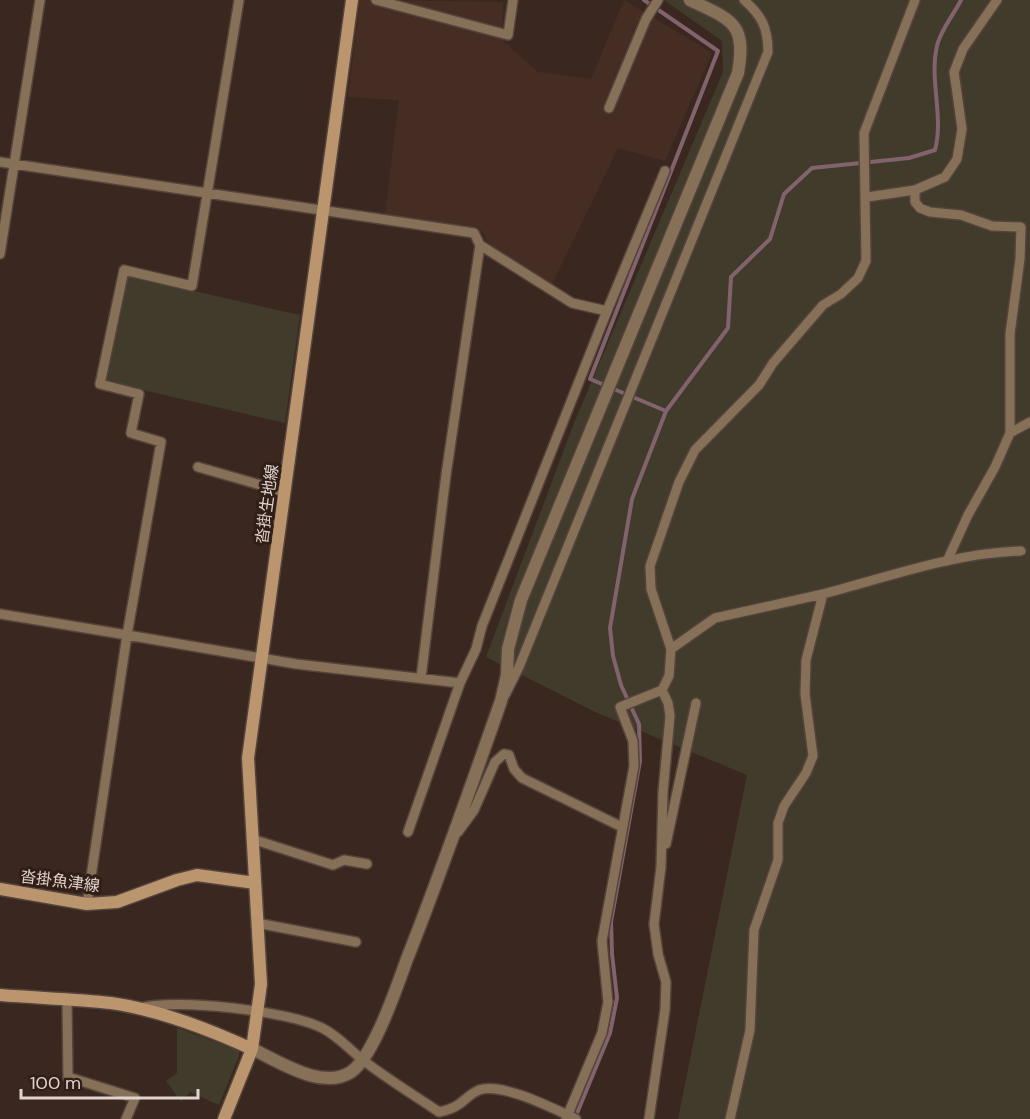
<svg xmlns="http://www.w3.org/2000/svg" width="1030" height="1119" viewBox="0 0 1030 1119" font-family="'DM Sans','Noto Sans JP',sans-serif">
	<rect width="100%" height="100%" fill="#3a2820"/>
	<!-- built -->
	<path fill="#462d23" d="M360,0L503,2L502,40L538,72L591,79L624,0L712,53L665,161L618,148L552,284L488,243L483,232L473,227L385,214L399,100L348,97Z"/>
	<!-- green -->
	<path fill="#413b2c" d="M664,0H1030V1119H678L747,775L595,712L486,657L574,423L723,72L722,41Z
		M127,276L300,315L285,423L104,381Z
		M177,1028L239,1050V1056L219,1105L190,1092L181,1102L166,1081L177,1073Z"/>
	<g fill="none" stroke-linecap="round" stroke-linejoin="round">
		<!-- stream -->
		<path stroke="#82636d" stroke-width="4" d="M644,0L718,51L590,379L666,411
			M575,1118L610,1033L617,998L612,954L611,922L640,761L639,724L621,685L613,656L610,628L632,499L666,411L728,328L731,277L770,239L784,194L812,168L909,158L935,150C944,116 929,80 937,46C940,31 954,14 961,0"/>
		<defs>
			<path id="minor" d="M376,0L508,35L513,0
				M609,108L646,19L658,0
				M0,162L474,233L480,245L446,475L421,678
				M915,190L945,177L957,159L962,129L954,72L963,49L997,0
				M867,197L915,190V202L920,208L930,212L961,215L992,226L1021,227L1020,259L1010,334V433
				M0,254L40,0
				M607,311L665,171
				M198,467L285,492
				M947,561L968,515L995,467L1010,433L1030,422
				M823,594C888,577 954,553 1021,551
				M0,614L127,635L161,442L131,433L139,394L100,384L124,270L192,286L239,0
				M671,649L715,618L823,594L806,660L805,694L813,756L806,773L784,806L778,823V860L754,930L750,1030L730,1119
				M505,695L519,667L768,52C768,28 762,16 744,0
				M408,832L460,683L476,649L482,626L607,311L572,303L480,245
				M458,832L474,810L495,762L504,754L509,755L514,769L522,778L622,827
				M252,839L333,865L344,860L367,864
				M666,844L696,703
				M87,904L127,635L296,664L460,683
				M257,923L356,942
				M67,1001L68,1077L135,1098L126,1119
				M140,1008C176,998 291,1011 324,1029C339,1037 350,1050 363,1060C387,1079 414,1095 439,1112C464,1107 463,1097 479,1090C502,1082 554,1109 576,1119
				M566,1119L602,1033L608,1002L602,941L634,766L633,741L620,707L662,690L669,676L671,649L651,589L650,566L679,482L695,450L759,385L773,363L823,305L841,294L858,278L866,261L864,133L915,0
				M649,1119L665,1010L666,982L658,954L654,924L661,867L663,792L670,716L668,703L662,690"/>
			<path id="tertiary" d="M252,1049C279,1061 322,1091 351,1072C374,1056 397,986 407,959C441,873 471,787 501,701L507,675L508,649L521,600L738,73C747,22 731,20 690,0"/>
			<path id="secondary" d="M0,889L87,904L117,902L177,880L197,875L255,883
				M0,995C37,998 75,999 111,1003C160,1010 208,1029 252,1049
				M224,1119L252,1049L261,984L248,758L352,0"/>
		</defs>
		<!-- minor casing -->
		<use href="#minor" stroke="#55443c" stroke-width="12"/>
		<!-- tertiary casing -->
		<use href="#tertiary" stroke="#55443c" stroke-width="15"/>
		<!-- secondary casing -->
		<use href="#secondary" stroke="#55443c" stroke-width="15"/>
		<!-- minor -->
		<use href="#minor" stroke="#877058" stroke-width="9"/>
		<!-- tertiary -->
		<use href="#tertiary" stroke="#877058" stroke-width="12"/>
		<!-- secondary -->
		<use href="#secondary" stroke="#ba956e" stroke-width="12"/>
	</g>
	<g text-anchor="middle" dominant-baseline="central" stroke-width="6" stroke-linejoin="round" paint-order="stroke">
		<!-- street labels -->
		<g font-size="16" fill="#e1d4cf" stroke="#301e17">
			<text transform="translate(267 504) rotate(-82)">沓掛生地線</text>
			<text transform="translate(60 881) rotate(7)">沓掛魚津線</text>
		</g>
	</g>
	<!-- scale -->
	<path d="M21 1089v9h177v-9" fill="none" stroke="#e1d4cf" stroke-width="3"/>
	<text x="30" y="1089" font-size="18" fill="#e1d4cf" stroke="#301e17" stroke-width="4.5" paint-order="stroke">100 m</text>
</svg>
